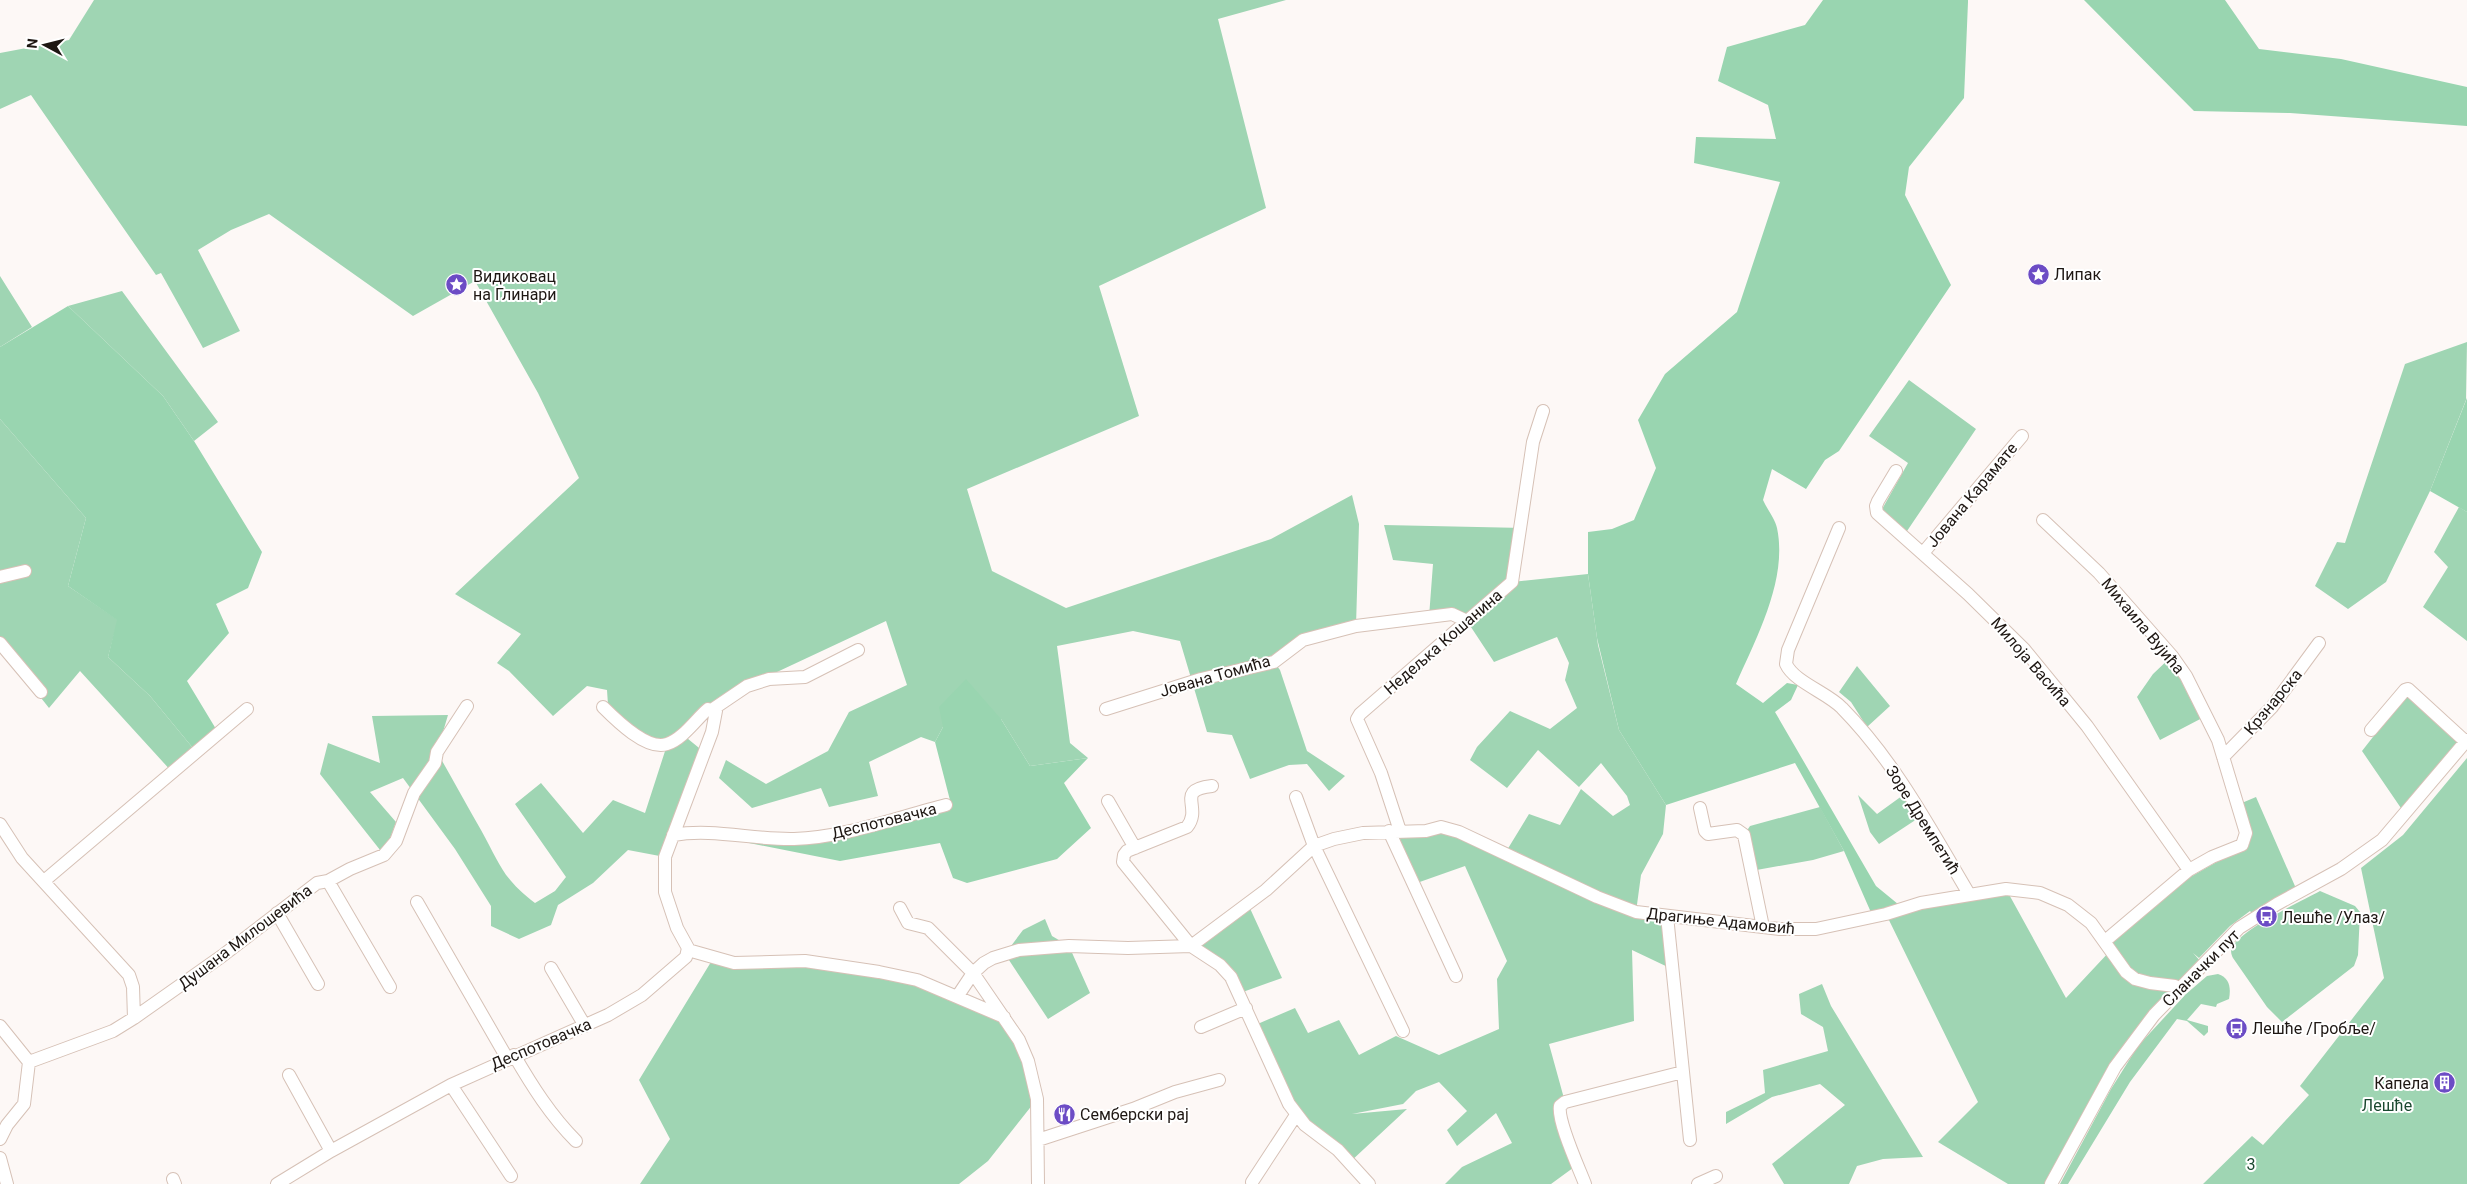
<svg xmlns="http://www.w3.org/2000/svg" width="2467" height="1184" viewBox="0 0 2467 1184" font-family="Roboto,sans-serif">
	<rect width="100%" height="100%" fill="#fdf8f6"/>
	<!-- green -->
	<path fill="#9fd5b3" d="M94,0H1286L1218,19L1266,208L1099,286L1139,416L967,489L992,571L1066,608L1271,539L1352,495L1359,524L1356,626L1303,640L1274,662L1280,670L1307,751L1345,776L1329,791L1307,764L1289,765L1250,779L1232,735L1207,732L1180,641L1133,631L1057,646L1070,743L1088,758L1030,766L1001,719L943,727L935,742L921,737L869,762L878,796L829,807L821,788L752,808L719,778L726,760L766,784L828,751L849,712L907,685L886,621L747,686L682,734L704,752L665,857L628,850L593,883L558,905L551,925L519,939L491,926V906L455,849L403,778L370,792L396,822L384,855L320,774L328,743L380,763L372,716L448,715L437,752C452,778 466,804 481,830C500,864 502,878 535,903L555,891L566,877L515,804L541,783L583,833L613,800L645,813L667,745L647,742L608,705L607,690L587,686L553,716L509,671L497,663L521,634L455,594L579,478L538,393L475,281L413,316L269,214L231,230L198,250L240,331L203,348L161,273L156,275L31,95L0,109V53L69,40Z
		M0,276L32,327L0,347Z
		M122,291L218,422L194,441L163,396L68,306Z
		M2467,342L2466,400L2430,491L2386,582L2348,609L2315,586L2337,542L2345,543L2405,364Z
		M1909,380L1976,429L1905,534L1881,511L1908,463L1869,436Z
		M0,419L86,518L68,586L118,620L108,657L150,696L197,753L173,773L80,671L49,708L0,646Z
		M2459,507L2467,512V641L2423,607L2448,567L2434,552Z
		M1384,525L1524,528L1512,582L1588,574L1598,645L1619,730L1666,805L1663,834L1641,875L1636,912L1667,916L1672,969L1632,950L1634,1021L1549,1044L1565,1102L1563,1103L1577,1165L1551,1184H1445L1462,1167L1512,1143L1496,1113L1457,1146L1447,1130L1467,1111L1439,1082L1416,1091L1403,1104L1352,1114L1407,1109L1350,1162L1305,1125L1253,1026L1295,1008L1308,1033L1339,1020L1359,1055L1396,1036L1439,1055L1499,1029L1497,979L1507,961L1465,866L1414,884L1389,831L1441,827L1504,855L1529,814L1560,825L1581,789L1613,816L1630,805L1627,796L1601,763L1579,787L1538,750L1507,788L1470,760L1477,747L1510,711L1550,729L1577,708L1565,680L1569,663L1557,637L1494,662L1467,621L1429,617L1433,564L1393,560Z
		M2172,656L2206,716L2160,740L2137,697L2153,674Z
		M1857,666L1890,706L1867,727L1851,702L1839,692Z
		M2408,692L2466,742L2405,814L2362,751Z
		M2467,758V1184H2203L2252,1136L2263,1145L2309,1095L2300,1086L2384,978L2361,868L2403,835Z
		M1906,793L1920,817L1879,844L1870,832L1858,795L1877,814Z
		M2256,797L2298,893L2255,917L2250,911L2230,926L2199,958L2193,953L2203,964L2154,1015L2051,1184H2008L1938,1142L1978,1102L1886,914L2006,889L2066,998L2110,951L2105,941L2157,896L2250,843L2237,805Z
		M1820,807L1844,851L1813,860L1751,871L1744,835L1750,826Z
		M2320,891L2355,906L2360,912L2358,955L2354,966L2282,1022L2267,1007L2233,958C2231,954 2230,950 2233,946C2244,928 2300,902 2320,891Z
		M1248,904L1282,978L1240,993L1231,977L1191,946Z
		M1045,919L1052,936L1069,946L1090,993L1048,1019L1005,954L1023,930Z
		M714,957L879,972L1004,1017L1037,1099L988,1161L959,1184H640L670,1139L639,1080Z
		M2218,974C2230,978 2231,988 2229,999L2217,1004L2216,1007L2201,1004L2187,1020L2208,1026V1032L2204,1036L2187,1021L2177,1019L2130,1082L2068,1184H2060L2111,1089L2138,1046L2186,994L2207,976Z
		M1822,984L1831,1006L1923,1157L1883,1159L1857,1166L1849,1184H1784L1772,1164L1845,1105L1820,1084L1772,1097L1726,1124V1112L1765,1093L1763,1070L1828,1051L1823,1027L1801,1014L1799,994Z"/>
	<!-- forest -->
	<path fill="#99d5b0" d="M1823,0H1968V2L1964,98L1909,167L1905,195L1951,285L1839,451L1825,460L1806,489L1772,469L1763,500C1767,509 1775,519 1777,528C1788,580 1756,638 1736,684L1763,703L1787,683L1798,685L1791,700L1775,712L1876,886L1904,909L1873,917L1844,851L1795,763L1666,805L1619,730L1597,638L1588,574V532L1612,529L1634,520L1656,468L1638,420L1665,374L1737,312L1780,182L1694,163L1696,137L1776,139L1768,105L1718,81L1727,47L1805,25Z
		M2084,0H2225L2259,49L2341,59L2467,87V126L2290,113L2194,111Z
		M68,306L163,396L194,441L262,552L248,588L216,604L229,633L187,681L219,734L197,753L150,696L108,657L117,620L68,586L86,518L0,419V347Z
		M2467,398V512L2430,491Z
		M966,679L1001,719L1030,766L1088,758L1064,783L1091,828L1057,859L967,883L953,878L940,843L840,861L749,843L835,832L952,808L935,742L943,727L939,707Z"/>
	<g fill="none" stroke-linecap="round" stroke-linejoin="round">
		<defs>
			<path id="minor" d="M1896,471L1878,501L1876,506L1877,513L1968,594L2024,649L2087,726L2189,870
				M2043,520L2099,573L2172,656L2186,676L2218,740L2246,833L2242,845L2212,857L2189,870L2105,941
				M1839,528L1788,650L1786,664C1794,682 1828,693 1842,708C1896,763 1931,830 1969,894
				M1923,553L2022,436
				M0,577L25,571
				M0,643L41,692
				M713,709L747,686L769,679L805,677L858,650
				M1106,709L1201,679L1274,662L1303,640L1356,626L1452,614L1467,621
				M2371,730L2405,690L2408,689L2466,742
				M2223,757L2272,707L2319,643
				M1212,786C1174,790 1203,807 1187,827L1127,851L1124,855L1123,862L1191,946L1220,965L1231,977L1289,1104L1305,1125L1338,1150L1369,1184
				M1296,797L1314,846L1403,1031
				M1108,801L1135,848
				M1700,808L1705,831L1708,834L1737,830L1744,835L1763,927
				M0,824L22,858L129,975L133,987L134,1018
				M1389,831L1456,976
				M1400,831L1381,773L1357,719L1360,714L1512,582L1533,442L1543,411
				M673,835C713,828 753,840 794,839C843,838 898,817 946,805
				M44,881L247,709
				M328,881L390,987
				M417,902L507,1058
				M900,908L908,923L928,928L973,973L1019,1040L1028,1061L1037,1099L1038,1184
				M277,913L318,984
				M1667,916L1690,1140
				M688,950L734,963L805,961L879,972L917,980L1004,1017
				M551,968L585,1026
				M957,997L973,973L984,963L993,958L1019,950L1069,946L1128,948L1191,946L1266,890L1314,846L1334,839L1363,833L1426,831L1441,827L1459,832L1597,897L1636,912L1780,929H1816L1886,914L1921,903L2006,889L2040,893L2068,905L2091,923L2126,972L2135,979L2150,983L2175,986L2179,989
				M0,1026L29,1062
				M1201,1027L1246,1008
				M514,1055C532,1086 551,1116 576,1141
				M29,1062L113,1031L134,1018L222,956L317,883L328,881L350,869L384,855L396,841L414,793L435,763L437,752L467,706
				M289,1075L331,1151
				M451,1085L511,1176
				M0,1139L7,1125L24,1104L29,1062
				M1038,1140L1133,1109L1175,1092L1219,1080
				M0,1158L7,1184
				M173,1179L175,1184
				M1252,1182L1296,1115
				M277,1184L331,1151L451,1085L608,1015L642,995L686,957L688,948L677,928L665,892V857L712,732L716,711L708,709C696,719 683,739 667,744C647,751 616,720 603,707
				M1585,1184C1579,1168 1557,1121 1560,1106L1565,1102L1683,1072
				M1698,1184L1716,1176
				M2051,1184L2115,1067L2154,1015L2239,928L2277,904L2341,869L2382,840L2467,740"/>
		</defs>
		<!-- minor casing -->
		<use href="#minor" stroke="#d6c1b6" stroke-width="14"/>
		<!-- minor -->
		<use href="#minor" stroke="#fff" stroke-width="12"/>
	</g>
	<!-- icons -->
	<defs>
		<symbol id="sight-disc" viewBox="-11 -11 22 22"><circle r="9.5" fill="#6c4cc5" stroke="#fff"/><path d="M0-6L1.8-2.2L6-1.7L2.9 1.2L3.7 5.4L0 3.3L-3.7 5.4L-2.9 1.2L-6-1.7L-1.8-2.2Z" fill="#fff"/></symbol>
		<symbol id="bus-disc" viewBox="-11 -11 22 22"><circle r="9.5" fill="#6c4cc5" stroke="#fff"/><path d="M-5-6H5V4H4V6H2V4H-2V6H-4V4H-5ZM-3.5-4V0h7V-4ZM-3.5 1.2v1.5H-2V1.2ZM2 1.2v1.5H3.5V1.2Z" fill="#fff"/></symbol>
		<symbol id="building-disc" viewBox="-11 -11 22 22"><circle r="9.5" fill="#6c4cc5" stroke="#fff"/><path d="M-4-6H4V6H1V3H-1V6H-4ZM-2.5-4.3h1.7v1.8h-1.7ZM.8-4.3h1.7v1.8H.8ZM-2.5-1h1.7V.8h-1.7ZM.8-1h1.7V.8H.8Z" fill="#fff"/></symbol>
		<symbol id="restaurant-disc" viewBox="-11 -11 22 22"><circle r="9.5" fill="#6c4cc5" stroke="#fff"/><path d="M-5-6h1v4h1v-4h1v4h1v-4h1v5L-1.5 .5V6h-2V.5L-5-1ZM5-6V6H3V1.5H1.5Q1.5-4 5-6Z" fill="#fff"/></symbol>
	</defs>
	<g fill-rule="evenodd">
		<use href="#sight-disc" x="2026" y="262" width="25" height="25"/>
		<use href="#sight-disc" x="444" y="272" width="25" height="25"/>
		<use href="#bus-disc" x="2254" y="904" width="25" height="25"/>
		<use href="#bus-disc" x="2224" y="1016" width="25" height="25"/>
		<use href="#building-disc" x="2432" y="1070" width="25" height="25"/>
		<use href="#restaurant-disc" x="1052" y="1102" width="25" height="25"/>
	</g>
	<g text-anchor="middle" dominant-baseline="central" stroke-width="4" stroke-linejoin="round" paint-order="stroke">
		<!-- poi labels -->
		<g font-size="16" fill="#1e1713" stroke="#fff" text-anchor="start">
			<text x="2054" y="274">Липак</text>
			<text x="473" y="276">Видиковац<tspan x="473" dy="18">на Глинари</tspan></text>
			<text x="2282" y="917">Лешће /Улаз/</text>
			<text x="2252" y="1028">Лешће /Гробље/</text>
			<text x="2429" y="1083" text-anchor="end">Капела</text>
			<text x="1080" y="1114">Семберски рај</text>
		</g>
		<!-- street labels -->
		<g font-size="16" fill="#1e1713" stroke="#fff">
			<text transform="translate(1972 495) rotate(-50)">Јована Карамате</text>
			<text transform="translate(2143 626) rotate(50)">Михаила Вујића</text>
			<text transform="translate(1443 642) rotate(-41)">Недељка Кошанина</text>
			<text transform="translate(2031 662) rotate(49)">Милоја Васића</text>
			<text transform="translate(1215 676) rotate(-16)">Јована Томића</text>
			<text transform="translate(2273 702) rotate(-50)">Крзнарска</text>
			<text transform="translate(1923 820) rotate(58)">Зоре Дремпетић</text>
			<text transform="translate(884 821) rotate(-14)">Деспотовачка</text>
			<text transform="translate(1721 921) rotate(6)">Драгиње Адамовић</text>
			<text transform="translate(245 937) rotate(-37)">Душана Милошевића</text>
			<text transform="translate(2201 968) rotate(-45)">Сланачки пут</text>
			<text transform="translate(541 1044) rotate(-23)">Деспотовачка</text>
		</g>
		<!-- park labels -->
		<g font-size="16" fill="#1a482f" stroke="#fff">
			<text x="2387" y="1105">Лешће</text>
			<text x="2251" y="1164">3</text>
		</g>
	</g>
	<!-- north arrow -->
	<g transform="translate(45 45) rotate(277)" stroke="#ffffff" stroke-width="4" paint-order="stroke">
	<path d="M0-4L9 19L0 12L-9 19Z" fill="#1e1713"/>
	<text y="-8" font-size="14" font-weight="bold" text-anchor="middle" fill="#1e1713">N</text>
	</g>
</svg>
